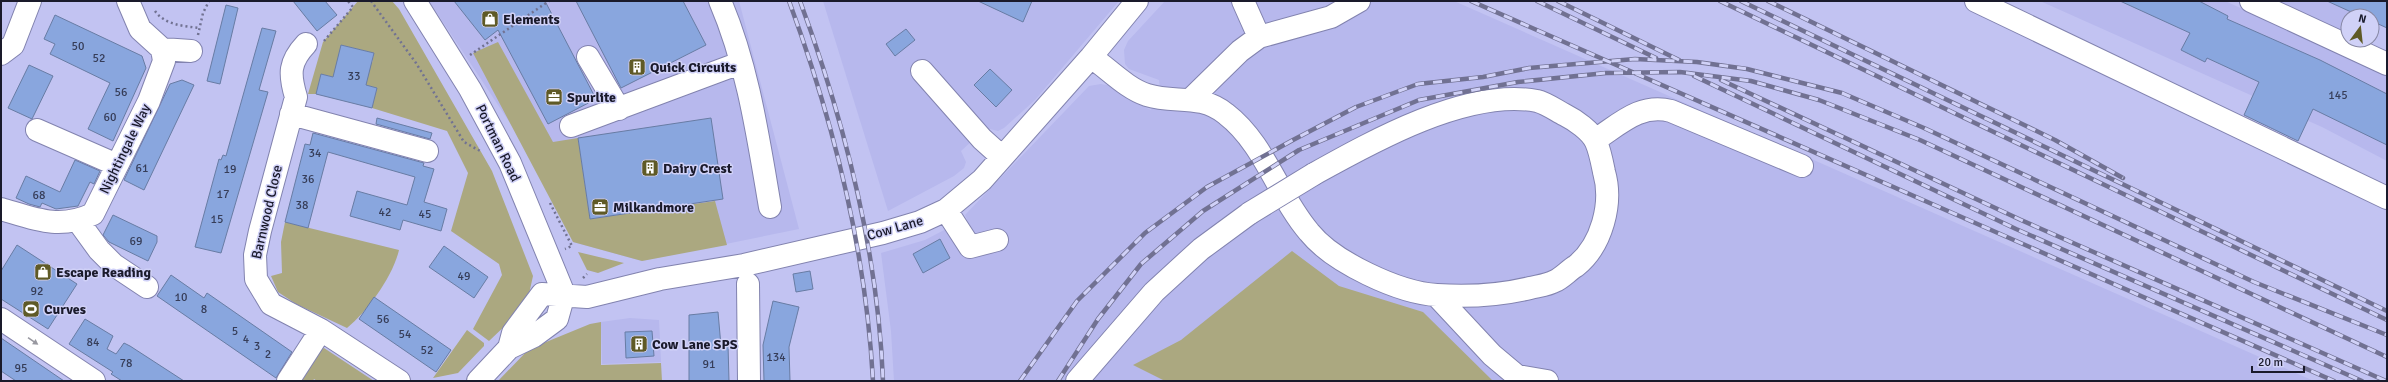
<svg xmlns="http://www.w3.org/2000/svg" width="2388" height="382" viewBox="0 0 2388 382" font-family="Signika,sans-serif">
	<rect width="100%" height="100%" fill="#c2c3f2"/>
	<!-- built -->
	<path fill="#b7b8ed" d="M429,1H739L799,229L642,261L573,242L534,159Z
		M823,1H1119L1035,100L1004,128L998,131L986,128L961,151L966,162L964,168L954,176L888,211Z
		M1165,1H1454L2314,381H894L891,331L881,253L925,240L948,228L971,229L965,215L1089,86L1101,84L1112,86L1132,101L1151,110L1160,88L1159,80L1129,69L1125,64L1124,50L1128,41Z
		M2040,1H2225L2387,74V161L2322,127Z
		M2254,1H2384L2372,28V16H2348V40H2366L2362,50Z
		M630,318L659,320L661,362L602,364L601,322Z"/>
	<!-- green -->
	<path fill="#aba880" d="M358,1H392L399,9L492,171L533,276L529,294L509,322L489,341L473,329L502,275L499,264L451,231L468,173L447,131L372,108L377,88L357,83L368,62L372,63L374,53L341,45L339,54L342,79L321,74L316,94H308L323,42Z
		M498,42L553,142L578,138L590,219L715,201L727,245L642,261L573,242L473,53Z
		M285,222L399,250C393,276 368,311 347,328L296,304L278,292L271,276L282,273L281,242Z
		M1292,251L1339,286L1423,312L1493,381H1165L1133,365L1181,340Z
		M578,252L624,263L598,273L587,270Z
		M601,322V365L661,363L662,381H498L529,349L590,324Z
		M467,330L484,343V346L458,373L433,378Z
		M324,348L374,381H317L314,379L313,381H298L316,352Z"/>
	<!-- building -->
	<path fill="#89a6de" stroke="#687ca4" d="M293,1H325L337,15L317,31Z
		M454,1H545L596,99L548,124L498,30L485,40Z
		M576,1H683L706,45L621,88Z
		M978,1H1032L1023,22Z
		M2120,1H2199L2228,16L2227,19L2320,60L2387,94V145L2313,109L2298,141L2244,115L2259,82L2207,58L2205,62L2181,50L2190,33Z
		M2327,1H2387V28L2372,21V16H2360Z
		M226,5L238,8L220,84L207,81Z
		M55,15L142,56L146,68L113,141L88,129L110,83L50,54L55,44L44,39Z
		M262,28L276,31L259,90L268,92L221,253L195,247L219,159L221,160L223,155L226,156Z
		M906,29L915,40L895,56L886,44Z
		M341,45L374,53L366,85L377,88L372,108L316,94L321,74L333,77Z
		M29,65L53,76L32,119L8,108Z
		M990,69L1012,90L996,107L974,85Z
		M182,80L194,85L144,190L124,180L170,84Z
		M377,118L432,133L430,139L376,124Z
		M711,118L723,199L590,219L578,138Z
		M313,133L424,163L423,166L434,169L424,202L447,209L441,231L403,220L400,230L350,216L357,191L407,205L415,177L328,152L308,228L285,222L305,144L310,145Z
		M75,160L100,171L94,184L90,182L78,206L56,209L42,203L40,207L29,204L16,198L26,176L60,192Z
		M113,215L157,236V242L148,261L109,242L103,235Z
		M940,239L950,258L923,273L913,254Z
		M17,245L77,284L48,329L1,299V271Z
		M444,246L488,277L474,298L429,267Z
		M810,271L813,289L796,292L793,274Z
		M171,275L204,298L207,293L292,352L276,378L157,296Z
		M374,297L451,350L436,372L359,319Z
		M773,301L799,307L789,347L790,381H764L763,345Z
		M718,312L721,346L728,345L729,381H689V315Z
		M85,319L113,336L107,349L116,354L124,343L130,346L184,381H122L111,374L113,372L69,344Z
		M652,331L654,356L626,358L625,332Z
		M1,338L23,353L64,381H16L1,371Z"/>
	<g fill="none" stroke-linecap="round" stroke-linejoin="round">
		<defs>
			<path id="minor" d="M415,1L470,89L510,163L564,294
				M720,1C748,66 758,137 770,207
				M1243,1L1259,37L1331,17L1359,1
				M1976,1L2387,198
				M2251,1L2387,64
				M306,44C289,62 289,74 296,97L260,231L255,255L256,279L271,304L321,330L399,381
				M162,49L191,51
				M1,54L13,45L30,1
				M588,57L619,109
				M1091,57C1109,69 1126,88 1147,95C1175,104 1200,93 1226,114C1265,144 1278,196 1309,232C1333,262 1399,293 1437,295C1467,297 1501,295 1530,288C1538,286 1548,285 1555,281C1562,278 1569,270 1576,266C1602,245 1613,203 1604,172C1602,162 1600,151 1596,142C1591,131 1575,120 1565,115C1557,111 1546,103 1537,101C1468,88 1373,141 1314,174
				M922,71L982,139L1002,157
				M1191,99L1240,51L1259,37
				M291,114L427,151
				M571,126L740,63
				M37,130L117,165
				M1595,140C1620,124 1640,103 1671,111L1802,166
				M1,209C35,219 59,230 93,214L149,101L164,61L162,49L140,29L128,1
				M946,210L970,247L997,240
				M78,221L99,250L114,265L147,287
				M748,284L749,381
				M1436,295L1492,355L1517,376L1547,381
				M1,319L94,381
				M509,348L513,333L542,294L587,297L660,279L744,265L883,233L920,222L946,210L982,180L1091,57L1137,1
				M288,381L321,330
				M478,381L509,348L534,336L557,319L564,294
				M1077,381L1154,292L1201,249L1250,213"/>
		</defs>
		<!-- minor casing -->
		<use href="#minor" stroke="#8283af" stroke-width="24"/>
		<!-- path -->
		<path stroke="#717292" stroke-width="2.5" stroke-dasharray="2 3" stroke-linecap="butt" d="M371,1L416,63L464,142L482,152
			M155,11C165,25 183,26 200,28
			M198,35L203,13L209,1
			M324,41L353,7L348,1
			M470,55L549,1
			M550,203L572,246L565,249
			M583,278L587,274"/>
		<!-- minor -->
		<use href="#minor" stroke="#fff" stroke-width="22"/>
		<defs>
			<path id="rail" d="M789,1C834,123 866,251 873,381
				M800,1C845,123 878,251 883,381
				M1471,1L2334,381
				M1537,1L1656,58
				M1558,1L1679,60
				M1720,1L2387,320
				M1741,1L2387,311
				M1768,1L2055,140L2123,178
				M1694,76L2016,229L2362,381
				M1721,80L2021,220L2386,381
				M1020,381L1077,301L1145,233L1207,187L1293,140L1356,107L1418,84L1483,77L1529,68L1635,59L1697,62L1747,69L1842,93L1924,128L2254,282L2387,335
				M1058,381L1098,319L1141,264L1203,211L1299,150L1419,100L1518,82L1606,73L1680,72L1751,81L1819,100L1920,140L2387,357"/>
		</defs>
		<!-- rail casing -->
		<use href="#rail" stroke="#717192" stroke-width="4.5"/>
		<!-- rail -->
		<use href="#rail" stroke="#d0d1f7" stroke-width="3" stroke-dasharray="9" stroke-linecap="butt"/>
		<defs>
			<path id="minor-bridge" d="M1250,213L1314,174"/>
		</defs>
		<!-- minor-bridge casing -->
		<use href="#minor-bridge" stroke="#8283af" stroke-width="24" stroke-linecap="butt"/>
		<!-- minor-bridge -->
		<use href="#minor-bridge" stroke="#fff" stroke-width="22"/>
	</g>
	<!-- one-way arrows -->
	<defs><path id="oneway-solid" d="M-6-.8H1V-3.2L6.5 0L1 3.2V.8H-6Z"/></defs>
	<use fill="#9898a0" href="#oneway-solid" transform="translate(33 341) rotate(34)"/>
	<!-- icons -->
	<defs>
		<symbol id="shop-square" viewBox="-11 -11 22 22"><rect x="-9" y="-9" width="18" height="18" rx="4" fill="#5f5a26" stroke="#d0d1f7"/><path d="M-5-2.5h2.3a2.7 3.5 0 0 1 5.4 0H5L5.5 6h-11ZM-1.5-2.5h3a1.5 2.3 0 0 0-3 0Z" fill="#fff"/></symbol>
		<symbol id="building-square" viewBox="-11 -11 22 22"><rect x="-9" y="-9" width="18" height="18" rx="4" fill="#5f5a26" stroke="#d0d1f7"/><path d="M-4-6H4V6H1V3H-1V6H-4ZM-2.5-4.3h1.7v1.8h-1.7ZM.8-4.3h1.7v1.8H.8ZM-2.5-1h1.7V.8h-1.7ZM.8-1h1.7V.8H.8Z" fill="#fff"/></symbol>
		<symbol id="office-square" viewBox="-11 -11 22 22"><rect x="-9" y="-9" width="18" height="18" rx="4" fill="#5f5a26" stroke="#d0d1f7"/><path d="M-6-3h4V-5.5h4V-3h4V5H-6ZM-1-4.5V-3h2v-1.5ZM-6 0V1H6V0Z" fill="#fff"/></symbol>
		<symbol id="stadium-square" viewBox="-11 -11 22 22"><rect x="-9" y="-9" width="18" height="18" rx="4" fill="#5f5a26" stroke="#d0d1f7"/><path d="M0-5a6.5 5 0 1 0 0 10a6.5 5 0 1 0 0-10ZM-3.5-1.8h7v3.6h-7Z" fill="#fff"/></symbol>
	</defs>
	<g fill-rule="evenodd">
		<use href="#shop-square" x="480" y="9" width="20" height="20"/>
		<use href="#building-square" x="627" y="57" width="20" height="20"/>
		<use href="#office-square" x="544" y="87" width="20" height="20"/>
		<use href="#building-square" x="640" y="158" width="20" height="20"/>
		<use href="#office-square" x="590" y="197" width="20" height="20"/>
		<use href="#shop-square" x="33" y="262" width="20" height="20"/>
		<use href="#stadium-square" x="21" y="299" width="20" height="20"/>
		<use href="#building-square" x="629" y="334" width="20" height="20"/>
	</g>
	<g text-anchor="middle" dominant-baseline="central" stroke-width="3" stroke-linejoin="round" paint-order="stroke">
		<!-- number labels -->
		<g font-size="12" fill="#363d58">
			<text x="78" y="46">50</text>
			<text x="99" y="58">52</text>
			<text x="354" y="76">33</text>
			<text x="121" y="92">56</text>
			<text x="2338" y="95">145</text>
			<text x="110" y="117">60</text>
			<text x="315" y="153">34</text>
			<text x="142" y="168">61</text>
			<text x="230" y="169">19</text>
			<text x="308" y="179">36</text>
			<text x="223" y="194">17</text>
			<text x="39" y="195">68</text>
			<text x="302" y="205">38</text>
			<text x="385" y="212">42</text>
			<text x="425" y="214">45</text>
			<text x="217" y="219">15</text>
			<text x="136" y="241">69</text>
			<text x="464" y="276">49</text>
			<text x="37" y="291">92</text>
			<text x="181" y="297">10</text>
			<text x="204" y="309">8</text>
			<text x="383" y="319">56</text>
			<text x="235" y="331">5</text>
			<text x="405" y="334">54</text>
			<text x="246" y="339">4</text>
			<text x="93" y="342">84</text>
			<text x="257" y="346">3</text>
			<text x="427" y="350">52</text>
			<text x="268" y="354">2</text>
			<text x="776" y="357">134</text>
			<text x="126" y="363">78</text>
			<text x="709" y="364">91</text>
			<text x="21" y="368">95</text>
		</g>
		<!-- poi labels -->
		<g font-size="14" font-weight="bold" fill="#1a1a2b" stroke="#d0d1f7" text-anchor="start">
			<text x="503" y="19">Elements</text>
			<text x="650" y="67">Quick Circuits</text>
			<text x="567" y="97">Spurlite</text>
			<text x="663" y="168">Dairy Crest</text>
			<text x="613" y="207">Milkandmore</text>
			<text x="56" y="272">Escape Reading</text>
			<text x="44" y="309">Curves</text>
			<text x="652" y="344">Cow Lane SPS</text>
		</g>
		<!-- street labels -->
		<g font-size="14" fill="#1a1a2b" stroke="#d0d1f7">
			<text transform="translate(498 143) rotate(64)">Portman Road</text>
			<text transform="translate(125 149) rotate(-64)">Nightingale Way</text>
			<text transform="translate(267 212) rotate(-77)">Barnwood Close</text>
			<text transform="translate(895 228) rotate(-16)">Cow Lane</text>
		</g>
	</g>
	<!-- border -->
	<rect width="2388" height="382" fill="none" stroke="#1a1a2b" stroke-width="4"/>
	<!-- north arrow -->
	<g transform="translate(2360 28) rotate(15)"><circle r="19" fill="#d0d1f7" stroke="#8788a5"/>
	<path d="M0-3L7 15L0 10L-7 15Z" fill="#5f5a26"/>
	<text y="-6" font-size="11" font-weight="bold" text-anchor="middle" fill="#1a1a2b">N</text>
	</g>
	<!-- scale -->
	<path d="M2252 366v6h52v-6" fill="none" stroke="#1a1a2b" stroke-width="2"/>
	<text x="2258" y="366" font-size="12" fill="#1a1a2b" stroke="#d0d1f7" stroke-width="3" paint-order="stroke">20 m</text>
</svg>
